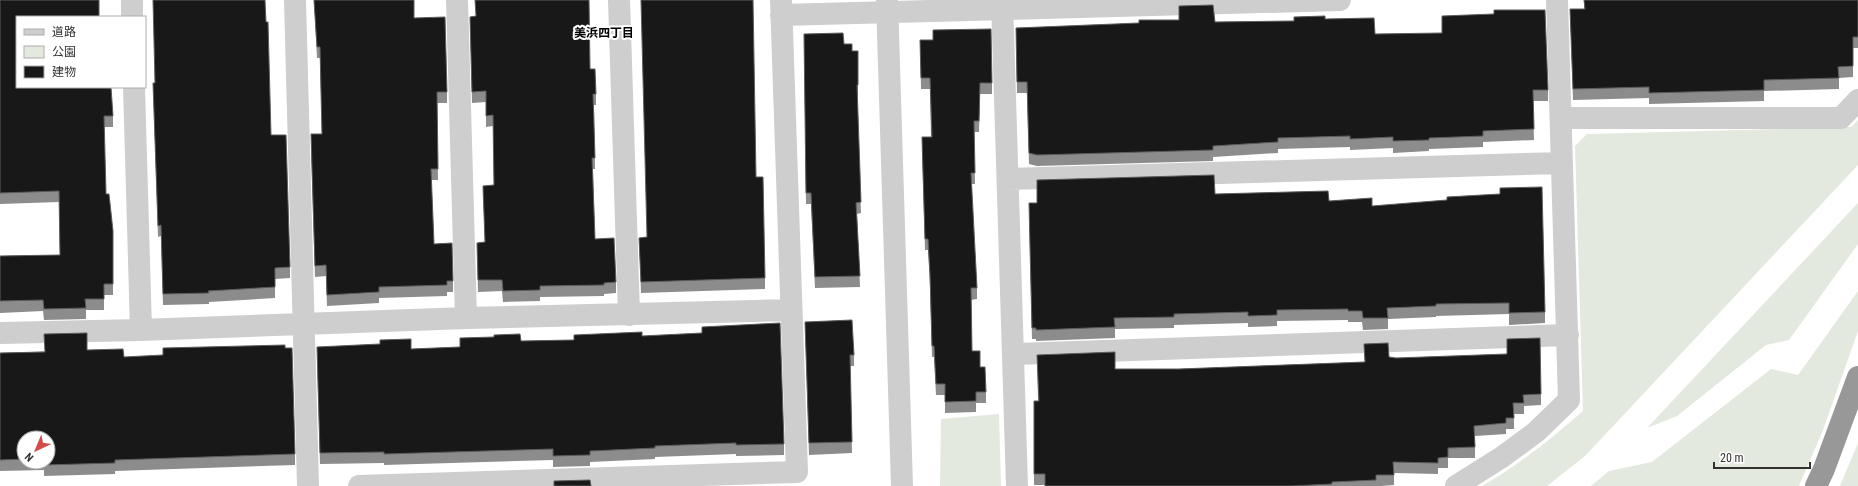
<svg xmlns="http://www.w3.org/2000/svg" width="1858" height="486" viewBox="0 0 1858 486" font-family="'Roboto Condensed','Noto Sans JP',sans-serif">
	<rect width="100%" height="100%" fill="#fff"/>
	<!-- green -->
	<path fill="#e3e9de" d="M1858,120V165L1585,456L1547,486H1482C1519,465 1551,439 1583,411L1575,146L1587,134L1851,127Z
		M1858,203V244L1789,340L1766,345L1677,416L1647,428Z
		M1858,291V331L1823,430L1799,486H1591L1609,471L1652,462L1771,369L1798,375Z
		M999,414L1001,486H940L941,419Z
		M1858,443V486H1840Z"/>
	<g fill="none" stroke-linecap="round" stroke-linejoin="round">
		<!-- minor -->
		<path stroke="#cecece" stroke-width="22" d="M132,0V17
			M295,0L308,486
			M457,0L466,318
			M619,0L629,315
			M887,0L902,486
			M1002,0L1017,486
			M781,15L1340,0
			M134,87L141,330
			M1561,118H1841L1858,100
			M1008,179L1562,163
			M0,333L141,330L466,318L791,310
			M1013,354L1568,335
			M359,486L797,472L781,0
			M1456,486L1502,457L1536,432L1569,400L1557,0"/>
		<!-- highway -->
		<path stroke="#989898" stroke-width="22" d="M1816,486L1824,469L1858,377"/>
	</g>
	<!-- wall -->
	<path fill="#8c8c8c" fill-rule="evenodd" d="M0,0L113,116V127H104L106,194L113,231V295H104V310H86V319L44,320L43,311L0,313V256L60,255L59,202L0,204Z
		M314,0L414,18L447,92V103H437L438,180H431L434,244L453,281V292H447V296L379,298V303L327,306L326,276L315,277L311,145L322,134L320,58H317Z
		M1584,0H1858V48H1853V77L1839,78V89L1764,91V101L1649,104V98L1573,100L1570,9H1584Z
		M475,16L590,69L596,94V105H594L595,169H593L595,239L616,282V293L604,294V296L540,297V301L503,302L502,291L478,292L477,243L485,242L483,186L494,185L493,126L486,127V102L472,103L470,17Z
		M1294,17L1325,19L1375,34L1548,90V101H1533L1534,140L1483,142V147L1429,149V151L1393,153V148L1350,150V147L1278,149V153L1213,157V161L1037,166L1029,164L1027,93H1017L1016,28L1215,22L1294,21Z
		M804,34L852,51H858V96H857L861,213L857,214L860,287L815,288L811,204H806Z
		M920,40L992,83V94H980L979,132H974L975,184H971L977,288V299L971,300L972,351L980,367L986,392V403H976V412L945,413V395H936L934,357H932L930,285L928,250H925L922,148V137H931L930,89H921Z
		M153,83L271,135L290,267V278L275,279V298L209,302V304L163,305L161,236L158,237Z
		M756,177L765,278V289L641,293L639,238L646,237Z
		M1215,194L1329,201L1372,206L1545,312V323L1509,325V314L1436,316V317L1388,319V329L1363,330L1362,322H1348V320L1277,321V326L1248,327V323L1174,325V328L1115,329V338L1036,341V339H1032L1029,214L1037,203Z
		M805,322L854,355V366H850L852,453L809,455Z
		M642,336L784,444V455L736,456V454L655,457V459L590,462V466L553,467V460L384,465V463L320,464L317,358L411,349L460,347L521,341L574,340Z
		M1364,344L1389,357L1541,394V405L1524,406V414H1514V429H1506V434L1475,436V458H1448V468H1438V474L1394,473V485L1381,486H1045V485H1034V401H1038L1037,355L1115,369H1179L1365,362Z
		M87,350L124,357L295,454V465L115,471V474L44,476V470L0,471V353ZM24,438L48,462H24Z"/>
	<!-- building -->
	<path fill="#181818" stroke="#5d5d5d" d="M0,0H99V17H17V87H111L113,116H104L106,194H109L113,231V284H104V299H85L86,308L44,309L43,300L0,301V256L60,255L59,191L0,193Z
		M153,0H265L266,22H268L271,135H286L290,267L275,268V287L208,291L209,293L163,294L161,225L158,226L153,83H155Z
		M314,0H414V18L445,17L447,92H437L438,169H431L434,244L452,243L453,281H447V285L379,287V292L327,295L326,265L315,266L311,134H322L320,47H317Z
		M475,0H589L590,69H595L596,94H593L595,158H592L595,239L614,238L616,282L604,283V285L540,286V290L503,291L502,280H478L477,243L485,242L483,186L494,185L493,115L486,116V91L472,92L470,17L476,16Z
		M641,0H753L756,177H763L765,278L641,282L639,238L647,237Z
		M1584,0H1858V37H1853V66L1838,67L1839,78L1764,80V90L1649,93V87L1573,89L1570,9H1585Z
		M1213,5L1215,22L1294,21V17L1325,16V19L1374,18L1375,34L1442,33V16L1494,14V10H1545L1548,90H1533L1534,129L1483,131V136L1429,138V140L1393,141V137L1350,139V136L1278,138V142L1213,146V150L1037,155L1029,153L1027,82H1017L1016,28L1139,23V20H1179V6Z
		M991,29L992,83H980L979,121H974L975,173H971L977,288H971L972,351H980V367H985L986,392H976V401L945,402V384H936L934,346H932L930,274L928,239H925L922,137H932L930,78H921L920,40H933V30Z
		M843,33L844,44H852V51H858V85H857L861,202L856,203L860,276L815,277L811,193H806L804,34Z
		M1214,175L1215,194L1328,191L1329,201L1372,198V206L1447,200V197L1500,194V188L1542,187L1545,312L1509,313V303L1436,304V306L1387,308L1388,318H1363L1362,311H1348V309L1277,310V315L1248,316V312L1174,314V317L1114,318L1115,327L1036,330V328H1032L1029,203H1037V180Z
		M852,320L854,355H850L852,442L809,443L805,322Z
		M780,323L784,444L736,445V443L655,446V448L590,451V455L553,456V449L384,454V452L320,453L317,347L380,344V340L411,339V349L460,347V338L494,337V335L520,334L521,341L574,340V335L642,332V336L702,333V327Z
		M87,333V350L123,349L124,357L163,355V348L285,345V348H292L295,454L115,460V463L44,465V462H48V438H24V459L0,460V353L45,352L44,334Z
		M1540,338L1541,394L1523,395L1524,403H1513L1514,418H1506V423L1474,426L1475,447L1448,448V457L1438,458V463L1393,462L1394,475H1376V480L1332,482V484L1291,486H1045V474H1034V401H1039L1037,355L1115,352V369H1179L1365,362L1364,344L1388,343L1389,357L1396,358L1507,354V339Z
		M590,480L591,486H554V481Z"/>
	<g text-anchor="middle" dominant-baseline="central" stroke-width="4" stroke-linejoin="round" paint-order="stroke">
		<!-- neighbourhood labels -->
		<g font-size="12" font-weight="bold" fill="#000" stroke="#fff">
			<text x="604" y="33">美浜四丁目</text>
		</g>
	</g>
	<!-- legend -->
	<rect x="16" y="16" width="130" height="72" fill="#ffffff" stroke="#adadad"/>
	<rect x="24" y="29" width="20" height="6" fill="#cecece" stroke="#adadad"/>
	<text x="52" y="36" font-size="12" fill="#313131">道路</text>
	<rect x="24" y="46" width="20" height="12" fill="#e3e9de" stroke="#adadad"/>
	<text x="52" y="56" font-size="12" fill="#313131">公園</text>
	<rect x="24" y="66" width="20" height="12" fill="#181818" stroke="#adadad"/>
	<text x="52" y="76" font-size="12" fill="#313131">建物</text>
	<!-- north arrow -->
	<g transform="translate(36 450) rotate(224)"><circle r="19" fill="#ffffff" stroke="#adadad"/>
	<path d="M0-3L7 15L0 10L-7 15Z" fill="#d34d48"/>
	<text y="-6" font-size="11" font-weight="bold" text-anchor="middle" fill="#313131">N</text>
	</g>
	<!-- scale -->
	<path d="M1714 462v6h96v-6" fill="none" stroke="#313131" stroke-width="2"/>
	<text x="1720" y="462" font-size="12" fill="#313131" stroke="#ffffff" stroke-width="3" paint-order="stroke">20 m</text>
</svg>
